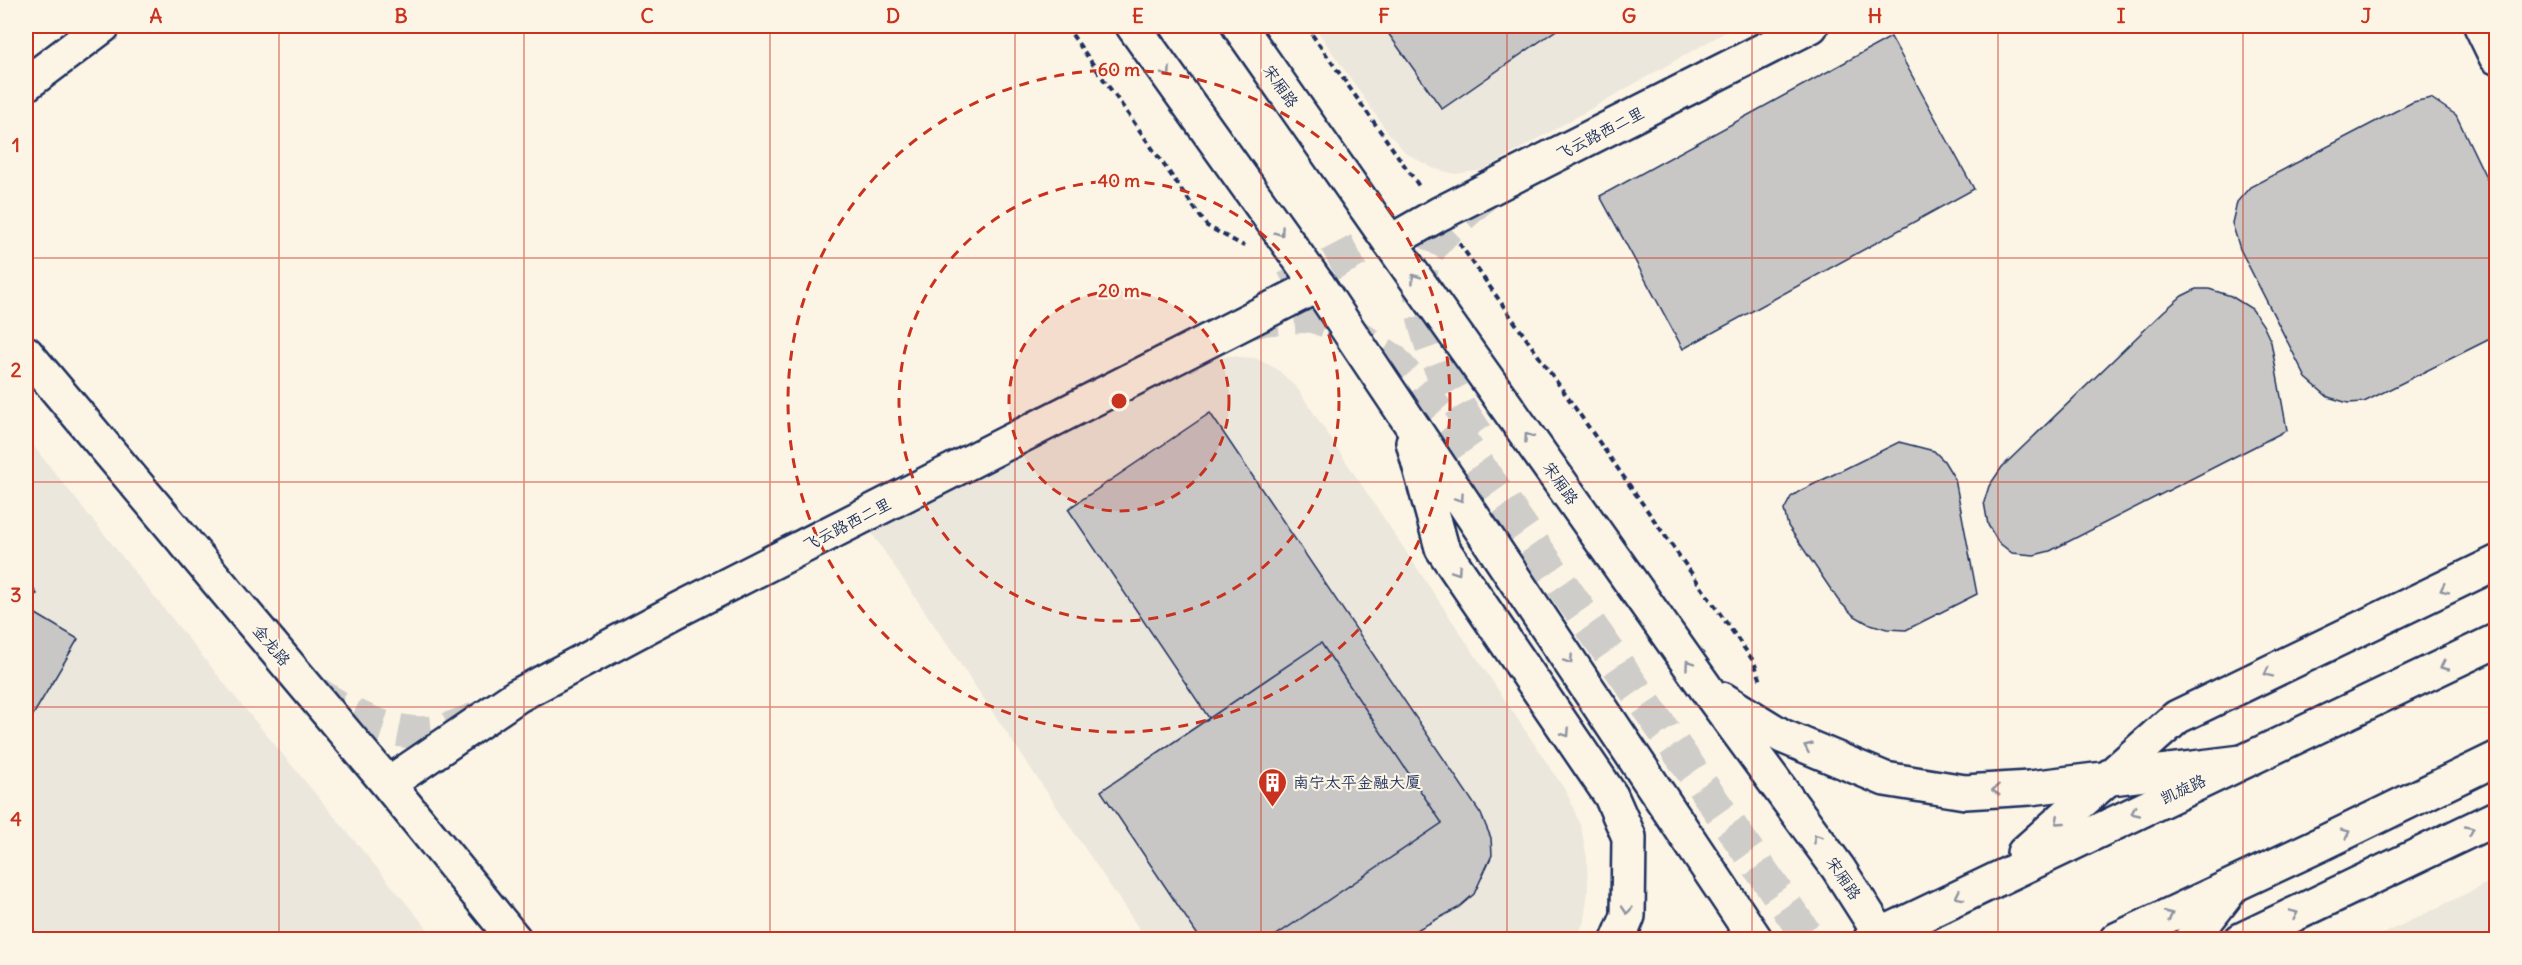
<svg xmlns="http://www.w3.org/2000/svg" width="2522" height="965" viewBox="0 0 2522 965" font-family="Delius,'LXGW WenKai TC',sans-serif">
	<rect width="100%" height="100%" fill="#fcf5e5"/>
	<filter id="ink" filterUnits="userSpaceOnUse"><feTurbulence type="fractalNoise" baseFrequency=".0167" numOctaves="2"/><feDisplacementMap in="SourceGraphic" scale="12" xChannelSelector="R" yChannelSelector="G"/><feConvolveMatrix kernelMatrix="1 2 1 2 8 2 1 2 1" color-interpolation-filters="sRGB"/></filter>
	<g filter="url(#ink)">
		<!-- built -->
		<path fill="#ece7dc" d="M1314,26H1736L1483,170L1455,174L1432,168L1406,153L1389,134Z
			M1229,356L1255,358L1277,369L1297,388L1567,793L1581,827L1587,858L1588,891L1584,921L1577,939H1146L869,529L1196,362Z
			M26,437L236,698L436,939H26Z
			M2496,879V939H2373Z"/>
		<!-- building -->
		<path fill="#c8c7c6" stroke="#1b2f5e" stroke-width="1.5" d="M1383,26H1562L1442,109Z
			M1891,37L1974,189L1683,349L1600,196Z
			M2431,98L2456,115L2496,198V336L2364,402L2348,403L2328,397L2306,378L2240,249L2232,223L2237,202L2250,187L2413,102Z
			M2196,289H2209L2231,296L2252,309L2263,325L2271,342L2287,430L2050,551L2034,555L2012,553L1998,542L1988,525L1984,502L1989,486L2002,467L2164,311L2182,296Z
			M1210,413L1481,814L1491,838L1492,855L1474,894L1458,908L1398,940H1201L1101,791L1209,718L1068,509Z
			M1899,442L1934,451L1944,461L1955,479L1977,594L1906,630L1887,629L1867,623L1853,615L1838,600L1788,526L1784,510L1791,497L1800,491Z
			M26,579L37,594L26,599Z
			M26,608L78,639L26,727Z
			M1321,643L1442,823L1269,940H1201L1101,791Z"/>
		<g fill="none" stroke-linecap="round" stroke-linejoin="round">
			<!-- minor-tunnel -->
			<path stroke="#cfcdca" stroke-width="33" stroke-dasharray="33 16" stroke-linecap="butt" d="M1286,288L1410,223
				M1246,324L1266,319L1312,316L1345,328L1393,360L1453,429L1810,940
				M1477,434C1448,393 1399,298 1430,249C1442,231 1470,209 1486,193
				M311,689C345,713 390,737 433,732C448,731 464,722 478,718"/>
			<defs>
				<path id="minor" d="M2481,26L2496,57
					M26,84L103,26
					M1390,242L1439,214L1811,26
					M26,353L388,784L515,940
					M388,784L517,696L680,609L1318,285
					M2024,853L2177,717L2496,563
					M1870,940L2496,641
					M2116,940L2319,845L2496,759
					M2241,940L2496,818"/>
				<path id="major" d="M1133,26L1318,285L1756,940
					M1239,26L1390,242L1708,691L1838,868L1884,940
					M1413,442L1442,548L1611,796L1629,837L1628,916L1618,940
					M1722,699L1782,736L1885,779L1965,792L2030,788L2242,762
					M2191,940L2233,886"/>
			</defs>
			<!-- minor casing -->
			<use href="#minor" stroke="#1b2f5e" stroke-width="38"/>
			<!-- major casing -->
			<use href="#major" stroke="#1b2f5e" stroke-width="38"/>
			<!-- path -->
			<path stroke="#1b2f5e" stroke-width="4" stroke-dasharray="6 4.5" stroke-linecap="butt" d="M1066,26L1207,226L1244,246
				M1306,26L1419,186
				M1459,243L1754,662L1761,681"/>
			<!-- minor -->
			<use href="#minor" stroke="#fcf5e5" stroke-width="33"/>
			<!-- major -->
			<use href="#major" stroke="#fcf5e5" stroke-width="33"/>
		</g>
		<!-- one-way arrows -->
		<defs><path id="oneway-chevron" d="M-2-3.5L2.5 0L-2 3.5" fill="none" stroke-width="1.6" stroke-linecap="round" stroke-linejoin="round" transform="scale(1.5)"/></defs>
		<g stroke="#8c92a2">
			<use href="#oneway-chevron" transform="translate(1167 73) rotate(55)"/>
			<use href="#oneway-chevron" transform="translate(1280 232) rotate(55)"/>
			<use href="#oneway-chevron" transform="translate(1415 278) rotate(-125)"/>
			<use href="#oneway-chevron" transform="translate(1528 437) rotate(-125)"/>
			<use href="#oneway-chevron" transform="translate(1460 498) rotate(56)"/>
			<use href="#oneway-chevron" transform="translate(1457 571) rotate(56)"/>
			<use href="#oneway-chevron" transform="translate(2444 589) rotate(154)"/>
			<use href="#oneway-chevron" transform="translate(1569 660) rotate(56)"/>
			<use href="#oneway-chevron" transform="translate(1689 664) rotate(-125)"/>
			<use href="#oneway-chevron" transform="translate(2444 666) rotate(155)"/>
			<use href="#oneway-chevron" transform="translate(2268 673) rotate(154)"/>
			<use href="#oneway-chevron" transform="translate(1566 733) rotate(56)"/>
			<use href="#oneway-chevron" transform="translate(1808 747) rotate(-156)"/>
			<use href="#oneway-chevron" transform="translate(1996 790) rotate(176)"/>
			<use href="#oneway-chevron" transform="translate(2135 812) rotate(155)"/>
			<use href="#oneway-chevron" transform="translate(2059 821) rotate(139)"/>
			<use href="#oneway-chevron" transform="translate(2470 830) rotate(-25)"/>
			<use href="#oneway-chevron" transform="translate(2346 833) rotate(-26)"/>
			<use href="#oneway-chevron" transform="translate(1817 838) rotate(-126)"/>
			<use href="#oneway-chevron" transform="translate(1959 896) rotate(154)"/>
			<use href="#oneway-chevron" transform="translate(1627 910) rotate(95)"/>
			<use href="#oneway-chevron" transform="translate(2294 914) rotate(-25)"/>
			<use href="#oneway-chevron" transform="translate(2169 915) rotate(-25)"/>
		</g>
	</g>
	<!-- grid -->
	<path fill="none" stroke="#c8321e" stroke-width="1.5" stroke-opacity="0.55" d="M279,26V940M524,26V940M770,26V940M1015,26V940M1261,26V940M1507,26V940M1752,26V940M1998,26V940M2243,26V940M26,258H2496M26,482H2496M26,707H2496"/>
	<!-- distance rings -->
	<circle cx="1119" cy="401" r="110" fill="#c8321e" fill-opacity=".12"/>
	<g fill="none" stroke="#c8321e" stroke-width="3" stroke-dasharray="10 8">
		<circle cx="1119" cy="401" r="110"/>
		<circle cx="1119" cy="401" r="220"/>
		<circle cx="1119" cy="401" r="331"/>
	</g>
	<!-- icons -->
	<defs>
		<symbol id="building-pin" viewBox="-11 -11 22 30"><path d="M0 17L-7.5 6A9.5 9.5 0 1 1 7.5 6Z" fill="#c8321e" stroke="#fcf5e5"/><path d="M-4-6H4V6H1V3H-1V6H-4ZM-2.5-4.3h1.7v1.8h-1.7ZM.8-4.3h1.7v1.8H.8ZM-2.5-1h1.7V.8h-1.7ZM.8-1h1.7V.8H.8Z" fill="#fff"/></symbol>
	</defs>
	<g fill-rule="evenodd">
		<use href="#building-pin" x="1256" y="766" width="33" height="45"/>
	</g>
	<g text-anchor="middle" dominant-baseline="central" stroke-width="4.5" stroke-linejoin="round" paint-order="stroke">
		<!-- street labels -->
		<g font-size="16" fill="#1b2f5e" stroke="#fcf5e5">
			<text transform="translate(1281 86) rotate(55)">宋厢路</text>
			<text transform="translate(1600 133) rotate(-27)">飞云路西二里</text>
			<text transform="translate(1561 483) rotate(55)">宋厢路</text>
			<text transform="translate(847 524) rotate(-27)">飞云路西二里</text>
			<text transform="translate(272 645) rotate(50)">金龙路</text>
			<text transform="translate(2183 789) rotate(-25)">凯旋路</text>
			<text transform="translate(1844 878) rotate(56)">宋厢路</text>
		</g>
		<!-- poi labels -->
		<g font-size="16" fill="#1b2f5e" stroke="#fcf5e5" text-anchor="start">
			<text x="1293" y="782">南宁太平金融大厦</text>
		</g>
	</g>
	<circle cx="1119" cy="401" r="9" fill="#c8321e" stroke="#fcf5e5" stroke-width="3"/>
	<g font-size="18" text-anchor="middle" font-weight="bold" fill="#c8321e" stroke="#fcf5e5" stroke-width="4.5" stroke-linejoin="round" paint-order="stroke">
		<text x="1119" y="76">60 m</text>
		<text x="1119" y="187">40 m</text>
		<text x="1119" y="297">20 m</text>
	</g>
	<!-- margin -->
	<rect width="2522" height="965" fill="none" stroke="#fcf5e5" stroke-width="66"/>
	<rect x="33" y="33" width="2456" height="899" fill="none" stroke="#c8321e" stroke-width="2"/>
	<g font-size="20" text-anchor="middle" font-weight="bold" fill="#c8321e">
		<text x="156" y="23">A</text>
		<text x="401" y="23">B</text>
		<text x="647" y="23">C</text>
		<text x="893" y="23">D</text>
		<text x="1138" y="23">E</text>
		<text x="1384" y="23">F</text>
		<text x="1629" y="23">G</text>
		<text x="1875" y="23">H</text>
		<text x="2121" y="23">I</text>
		<text x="2366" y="23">J</text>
		<text x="16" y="152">1</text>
		<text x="16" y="377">2</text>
		<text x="16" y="602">3</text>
		<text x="16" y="826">4</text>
	</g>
</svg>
